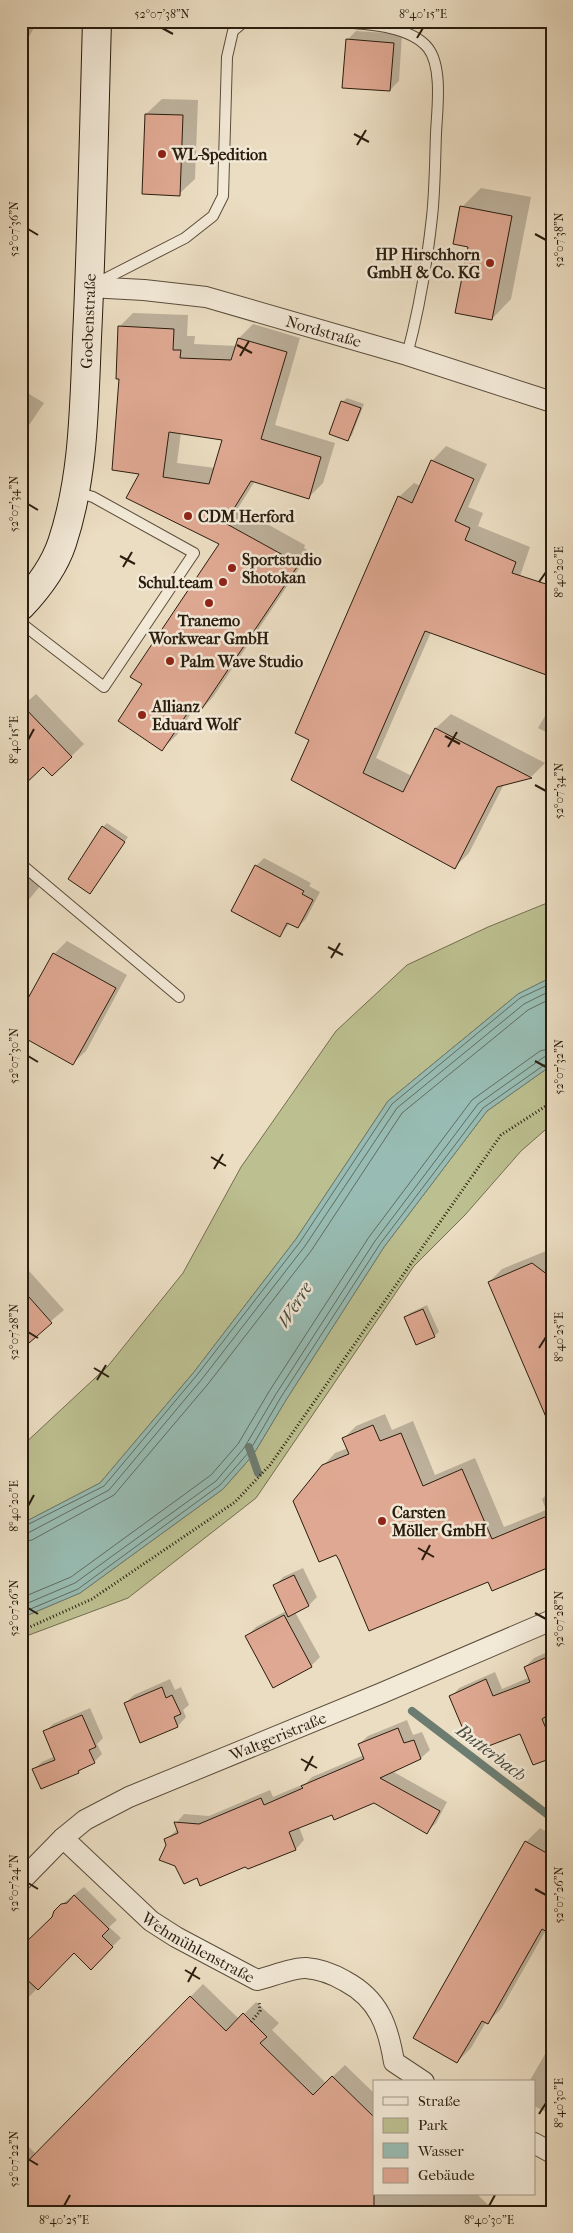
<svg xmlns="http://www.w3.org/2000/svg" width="573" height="2233" viewBox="0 0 573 2233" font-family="'IM FELL French Canon',serif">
	<rect width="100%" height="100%" fill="#ebddc2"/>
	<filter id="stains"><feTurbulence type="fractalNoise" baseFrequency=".004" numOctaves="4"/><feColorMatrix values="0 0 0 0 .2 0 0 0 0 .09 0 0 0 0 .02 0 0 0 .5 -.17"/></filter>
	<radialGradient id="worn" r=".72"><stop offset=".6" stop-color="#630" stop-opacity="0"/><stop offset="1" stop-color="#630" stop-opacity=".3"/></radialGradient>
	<!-- green -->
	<path fill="#bcbf90" stroke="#736e4f" d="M552,901V977L518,994L388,1101L296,1239L194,1372L100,1483L21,1524V1447L108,1366L183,1273L241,1167L336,1031L407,965L488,927Z
		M552,1065V1124L521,1151L465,1215L414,1266L256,1498L128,1598L21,1638V1618L80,1593L223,1489L253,1455L286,1400L384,1247L487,1111Z"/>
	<!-- water -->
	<path fill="#98bcb3" stroke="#6c7c71" d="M552,977V1065L487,1111L384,1247L286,1400L253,1455L223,1489L80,1593L21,1618V1524L100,1483L194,1372L296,1239L388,1101L518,994Z"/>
	<!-- shadow -->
	<path fill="#0003" fill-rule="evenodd" d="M21,21H38L21,50Z
		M356,31L402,34L399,81L390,90L347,40Z
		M162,99L198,100L195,179L179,194L146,114Z
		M481,188L531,197L511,299L492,319L469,246L462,207Z
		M133,313L188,315L187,336H195L194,344L237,346L239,338L253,324L300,338L275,425L335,443L323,483L308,498L255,481L238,508L305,545L304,548L310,552L213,697L199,712L194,709L177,735L162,749L144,684L221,544L141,473L121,378L119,327ZM181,432L224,439L215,468L177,463Z
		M21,389L44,403L21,437Z
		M347,398L364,404L352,435L348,439L342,402Z
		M446,446L487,464L468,507L483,513L478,526L530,547L499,637L431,632L376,758L412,776L436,728L451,714L545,763L532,776L504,784L469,853L455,867L311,739L399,497L414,483L421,486L432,461Z
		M36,694L84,744L52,775L21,707Z
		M552,704V735L538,728Z
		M107,823L128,837L90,892L103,827Z
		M264,858L311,883L309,886L320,892L306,919L298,927L290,923L280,935L256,866Z
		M27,872L41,885L21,909V874L23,876Z
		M67,941L127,975L86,1051L73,1063L21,1035V1003L34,990L54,954Z
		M546,1251L552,1256V1428L489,1282L502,1269Z
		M21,1262L64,1310L21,1346Z
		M427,1305L439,1332L434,1336L406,1317L410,1313Z
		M385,1414L392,1430L413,1421L435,1475L475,1458L504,1527L546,1510L542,1499L552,1489V1579L546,1567L323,1466L335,1453L348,1448L344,1438L356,1426Z
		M303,1568L317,1597L309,1605L295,1612L320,1657L311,1666L274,1686L247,1636L256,1627L286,1611L275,1586L283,1577Z
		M552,1650V1756L520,1732L451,1697L459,1688L495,1672L502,1689L530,1677L525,1667L534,1658Z
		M21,1668L28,1683L21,1689Z
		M170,1679L175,1690L181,1687L189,1705L183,1710L186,1717L178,1726L141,1741L125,1703L134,1695Z
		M90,1708L103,1738L97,1744L102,1754L94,1762L84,1767L78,1772L34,1769L42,1762L55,1756L45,1732L53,1724Z
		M407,1720L413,1735L422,1732L430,1750L421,1758L392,1771L447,1802L436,1823L427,1832L374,1802L332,1813L299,1827L304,1840L296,1849L248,1868L245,1866L198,1877L167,1845L165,1840L178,1829L176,1823L184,1814L209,1816L270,1790L273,1797L306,1783L312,1777L364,1755L359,1744L368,1736Z
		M540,1828L552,1835V1933L546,1930L501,2009L488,2022H486L471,2048L457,2062L526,1842Z
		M84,1887L117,1920L109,1927L121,1938L91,1968L74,1951L21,2005V1950L53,1918L61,1905Z
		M203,1984L239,2019L256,2002L279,2023L272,2030L326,2083L345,2065L374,2093V2194H477L495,2212H21V2139L36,2154Z
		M552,2042V2115L534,2106V2082H529Z"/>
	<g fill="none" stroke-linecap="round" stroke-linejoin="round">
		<!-- shore -->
		<path stroke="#616c60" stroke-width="1" d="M21,1528L104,1486L197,1375L300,1242L392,1104L520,998L552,983
			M21,1534L28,1533L109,1490L202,1379L305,1246L397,1108L524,1004L552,990
			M21,1542L32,1540L114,1495L208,1384L311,1251L402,1113L528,1010L552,998
			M21,1598L71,1577L211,1475L238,1444L270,1390L369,1237L472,1100L540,1051L552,1048
			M21,1606L75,1583L216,1481L244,1448L276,1394L375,1241L478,1104L544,1057L552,1055
			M21,1613L78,1589L220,1485L249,1452L281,1397L380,1244L483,1108L547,1063L552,1062"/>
		<!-- stream -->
		<path stroke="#6c7c71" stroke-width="8" d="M249,1447L258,1473
			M412,1711L552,1818"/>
	</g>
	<!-- building -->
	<path fill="#dfa892" stroke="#2a1d0e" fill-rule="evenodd" d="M346,39L394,43L390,91L342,88Z
		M145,114L183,115L180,196L142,194Z
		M460,206L512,216L492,320L455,313L468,247L453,244Z
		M118,326L174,329L173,350H181L180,358L231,360L238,338L287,352L261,439L321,457L309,499L251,481L225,523L292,560L290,563L297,567L199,713L191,708L162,751L118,721L142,684L130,677L219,544L126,498L139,474L112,470L119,379H116ZM169,432L222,440L209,484L163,477Z
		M341,401L361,408L348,441L329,434Z
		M431,460L474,479L455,521L470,528L465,540L516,562L512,573L552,586V677L425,631L363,773L403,792L435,728L532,778L497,787L455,869L291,780L309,740L295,733L398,496L412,503Z
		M21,704L72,757L52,776L43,767L21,788Z
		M102,826L125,842L90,894L68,879Z
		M255,865L304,891L302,894L313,900L298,928L287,923L280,937L231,911Z
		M53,953L116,988L73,1065L21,1036V1011Z
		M532,1263L552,1278V1431L488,1282Z
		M21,1288L52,1323L21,1350Z
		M423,1309L435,1337L416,1345L404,1317Z
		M373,1425L380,1441L401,1433L423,1486L462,1469L492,1539L552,1514V1566L492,1591L488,1582L369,1631L339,1560L336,1555L319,1562L293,1501L322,1465L349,1454L342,1438Z
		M294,1575L309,1606L288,1617L273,1585Z
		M284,1615L312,1667L273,1688L245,1636Z
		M552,1655V1733L545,1717L542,1719L552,1743V1758L533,1765L520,1734L478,1750L463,1729L449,1696L486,1679L493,1696L530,1682L524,1667Z
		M162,1687L166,1698L172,1695L181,1714L174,1717L178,1727L140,1743L124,1703Z
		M82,1715L96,1747L89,1750L95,1763L78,1771L79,1773L41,1789L32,1769L55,1760L43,1731Z
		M398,1728L404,1743L414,1740L421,1759L380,1778L440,1811L427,1834L374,1803L334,1820L332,1815L289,1832L296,1850L248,1869L245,1867L200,1886L197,1878L184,1884L175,1866L159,1860L166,1845L164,1839L178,1833L174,1822L199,1824L261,1798L264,1805L303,1788L301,1786L364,1759L358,1744Z
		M525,1841L552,1856V1935L542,1929L488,2024L482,2021L457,2063L413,2038Z
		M74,1895L109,1929L102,1936L113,1947L91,1970L74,1953L38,1990L21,1974V1947L52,1917L54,1911L61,1904L67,1903Z
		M190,1996L226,2031L243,2013L267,2037L260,2043L313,2095L332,2076L374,2117V2212H21V2168Z"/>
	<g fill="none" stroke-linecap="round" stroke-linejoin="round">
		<defs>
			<path id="lane" d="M328,21C357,24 408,23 428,48C443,67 437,111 436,133C435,161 435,189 432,217C427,263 419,310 407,355
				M97,283L185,238L213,216L223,196L227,57L233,31L245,21
				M21,623L104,687L194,553L93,497L76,492
				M21,864L179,997"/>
			<g id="street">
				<path id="s1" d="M89,287L144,290L206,297L407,355L552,402"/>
				<path id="s2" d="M63,1838L151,1921L176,1937L257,1980C270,1977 294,1967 306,1968C320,1969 333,1974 345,1981C379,1999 388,2026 394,2062L424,2082"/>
				<path id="s3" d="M21,1881L63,1838L85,1820L129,1797L382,1693L552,1620"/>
				<path d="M534,2143L552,2153"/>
			</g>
			<g id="secondary">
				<path id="s4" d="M21,606C38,588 54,567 62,543C84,477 84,407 87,338C92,233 94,127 97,21"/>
			</g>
		</defs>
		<!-- lane casing -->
		<use href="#lane" stroke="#5a4d3b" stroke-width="12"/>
		<!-- street casing -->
		<use href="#street" stroke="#5a4d3b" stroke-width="22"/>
		<!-- secondary casing -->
		<use href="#secondary" stroke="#2a1d0e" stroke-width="30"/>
		<!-- path -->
		<path stroke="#2a1d0e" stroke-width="3" stroke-dasharray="1 2.5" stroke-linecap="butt" d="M21,1631L92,1599L235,1502L270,1465L501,1135L552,1102
			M251,2022L260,2011L259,2001"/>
		<!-- lane -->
		<use href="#lane" stroke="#f2e9d7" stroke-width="10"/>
		<!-- street -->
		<use href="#street" stroke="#f2e9d7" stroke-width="20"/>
		<!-- secondary -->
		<use href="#secondary" stroke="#f2e9d7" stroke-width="28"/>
	</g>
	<!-- ticks -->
	<path fill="none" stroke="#2a1d0e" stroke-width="2" d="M162,28L173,34M417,38L423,28M354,134L369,142M357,145L366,130M28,229L38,235M535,234L546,240M237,345L252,353M240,356L249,341M28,504L38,510M120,556L135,564M123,567L132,552M539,582L546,572M445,736L460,744M28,740L34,729M448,747L457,732M535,785L546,791M328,947L343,955M331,958L340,943M28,1056L38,1062M535,1061L546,1067M211,1157L226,1166M214,1169L223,1154M28,1332L38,1338M539,1348L546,1337M94,1368L109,1377M97,1380L106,1365M28,1506L34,1495M418,1548L434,1557M422,1560L430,1545M28,1608L38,1614M535,1613L546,1619M301,1759L317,1768M305,1771L313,1756M28,1883L38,1889M535,1889L546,1895M185,1970L200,1979M188,1982L196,1967M539,2114L546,2103M28,2159L38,2165M64,2206L70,2195M489,2206L495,2195"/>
	<!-- markers -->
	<g fill="#8f2418" stroke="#f2e9d7" stroke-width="2">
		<circle cx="162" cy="154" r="5"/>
		<circle cx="490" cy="263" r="5"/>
		<circle cx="188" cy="516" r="5"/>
		<circle cx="232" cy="568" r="5"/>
		<circle cx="223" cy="582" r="5"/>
		<circle cx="209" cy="603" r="5"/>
		<circle cx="170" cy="661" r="5"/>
		<circle cx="142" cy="715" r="5"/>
		<circle cx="382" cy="1521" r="5"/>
	</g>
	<g text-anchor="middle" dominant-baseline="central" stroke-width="5" stroke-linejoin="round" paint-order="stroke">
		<!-- poi labels -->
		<g font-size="16" font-weight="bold" fill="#2a1d0e" stroke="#f2e9d7" text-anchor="start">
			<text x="172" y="154">WL-Spedition</text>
			<text x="480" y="254" text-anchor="end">HP Hirschhorn<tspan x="480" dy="18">GmbH &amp; Co. KG</tspan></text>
			<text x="198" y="516">CDM Herford</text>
			<text x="242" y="559">Sportstudio<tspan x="242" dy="18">Shotokan</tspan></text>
			<text x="213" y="582" text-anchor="end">Schul.team</text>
			<text x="209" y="620" text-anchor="middle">Tranemo<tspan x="209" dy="18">Workwear GmbH</tspan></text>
			<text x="180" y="661">Palm Wave Studio</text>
			<text x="152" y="706">Allianz<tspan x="152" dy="18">Eduard Wolf</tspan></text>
			<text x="392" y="1512">Carsten<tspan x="392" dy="18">Möller GmbH</tspan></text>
		</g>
		<!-- street labels -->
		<g font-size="16" fill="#2a1d0e" stroke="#f2e9d7">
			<text stroke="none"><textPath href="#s4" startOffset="300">Goebenstraße</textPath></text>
			<text stroke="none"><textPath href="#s1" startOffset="240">Nordstraße</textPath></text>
			<text stroke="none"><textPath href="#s3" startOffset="299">Waltgeristraße</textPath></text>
			<text stroke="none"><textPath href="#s2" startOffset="175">Wehmühlenstraße</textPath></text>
		</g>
		<!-- water labels -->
		<g font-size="18" font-style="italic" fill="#4b4d40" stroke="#f2e9d7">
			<text transform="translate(295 1305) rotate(-58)">Werre</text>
			<text transform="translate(491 1753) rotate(37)">Butterbach</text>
		</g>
	</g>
	<!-- margin -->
	<rect width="573" height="2233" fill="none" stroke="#ebddc2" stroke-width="55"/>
	<!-- legend -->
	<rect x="373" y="2080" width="162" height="115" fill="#f2e9d7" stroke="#a29787"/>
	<rect x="383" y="2097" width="25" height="8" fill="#f2e9d7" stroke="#a29787"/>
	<text x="418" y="2106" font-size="15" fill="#2a1d0e">Straße</text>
	<rect x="383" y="2118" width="25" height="15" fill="#bcbf90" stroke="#a29787"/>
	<text x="418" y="2130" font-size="15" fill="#2a1d0e">Park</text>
	<rect x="383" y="2143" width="25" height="15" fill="#98bcb3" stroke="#a29787"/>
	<text x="418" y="2156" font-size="15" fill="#2a1d0e">Wasser</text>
	<rect x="383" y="2168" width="25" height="15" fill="#dfa892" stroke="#a29787"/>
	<text x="418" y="2180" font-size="15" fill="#2a1d0e">Gebäude</text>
	<rect x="28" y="28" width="518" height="2178" fill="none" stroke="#2a1d0e" stroke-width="2"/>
	<g font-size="12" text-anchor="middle" fill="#2a1d0e">
		<text x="162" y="18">52°07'38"N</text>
		<text x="423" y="18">8°40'15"E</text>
		<text transform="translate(14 229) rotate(-90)" y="4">52°07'36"N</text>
		<text transform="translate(559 240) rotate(-90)" y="4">52°07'38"N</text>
		<text transform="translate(14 504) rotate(-90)" y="4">52°07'34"N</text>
		<text transform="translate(559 572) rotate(-90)" y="4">8°40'20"E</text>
		<text transform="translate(14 740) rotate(-90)" y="4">8°40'15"E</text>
		<text transform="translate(559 791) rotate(-90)" y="4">52°07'34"N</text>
		<text transform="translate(14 1056) rotate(-90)" y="4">52°07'30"N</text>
		<text transform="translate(559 1067) rotate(-90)" y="4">52°07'32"N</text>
		<text transform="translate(14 1332) rotate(-90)" y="4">52°07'28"N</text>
		<text transform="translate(559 1337) rotate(-90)" y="4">8°40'25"E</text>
		<text transform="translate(14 1506) rotate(-90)" y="4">8°40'20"E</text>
		<text transform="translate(14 1608) rotate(-90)" y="4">52°07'26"N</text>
		<text transform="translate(559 1619) rotate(-90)" y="4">52°07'28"N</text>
		<text transform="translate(14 1883) rotate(-90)" y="4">52°07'24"N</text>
		<text transform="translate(559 1895) rotate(-90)" y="4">52°07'26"N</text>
		<text transform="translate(559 2103) rotate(-90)" y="4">8°40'30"E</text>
		<text transform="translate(14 2159) rotate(-90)" y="4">52°07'22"N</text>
		<text x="64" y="2224">8°40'25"E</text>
		<text x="489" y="2224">8°40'30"E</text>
	</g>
	<rect width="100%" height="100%" filter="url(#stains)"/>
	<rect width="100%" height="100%" fill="url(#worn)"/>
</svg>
